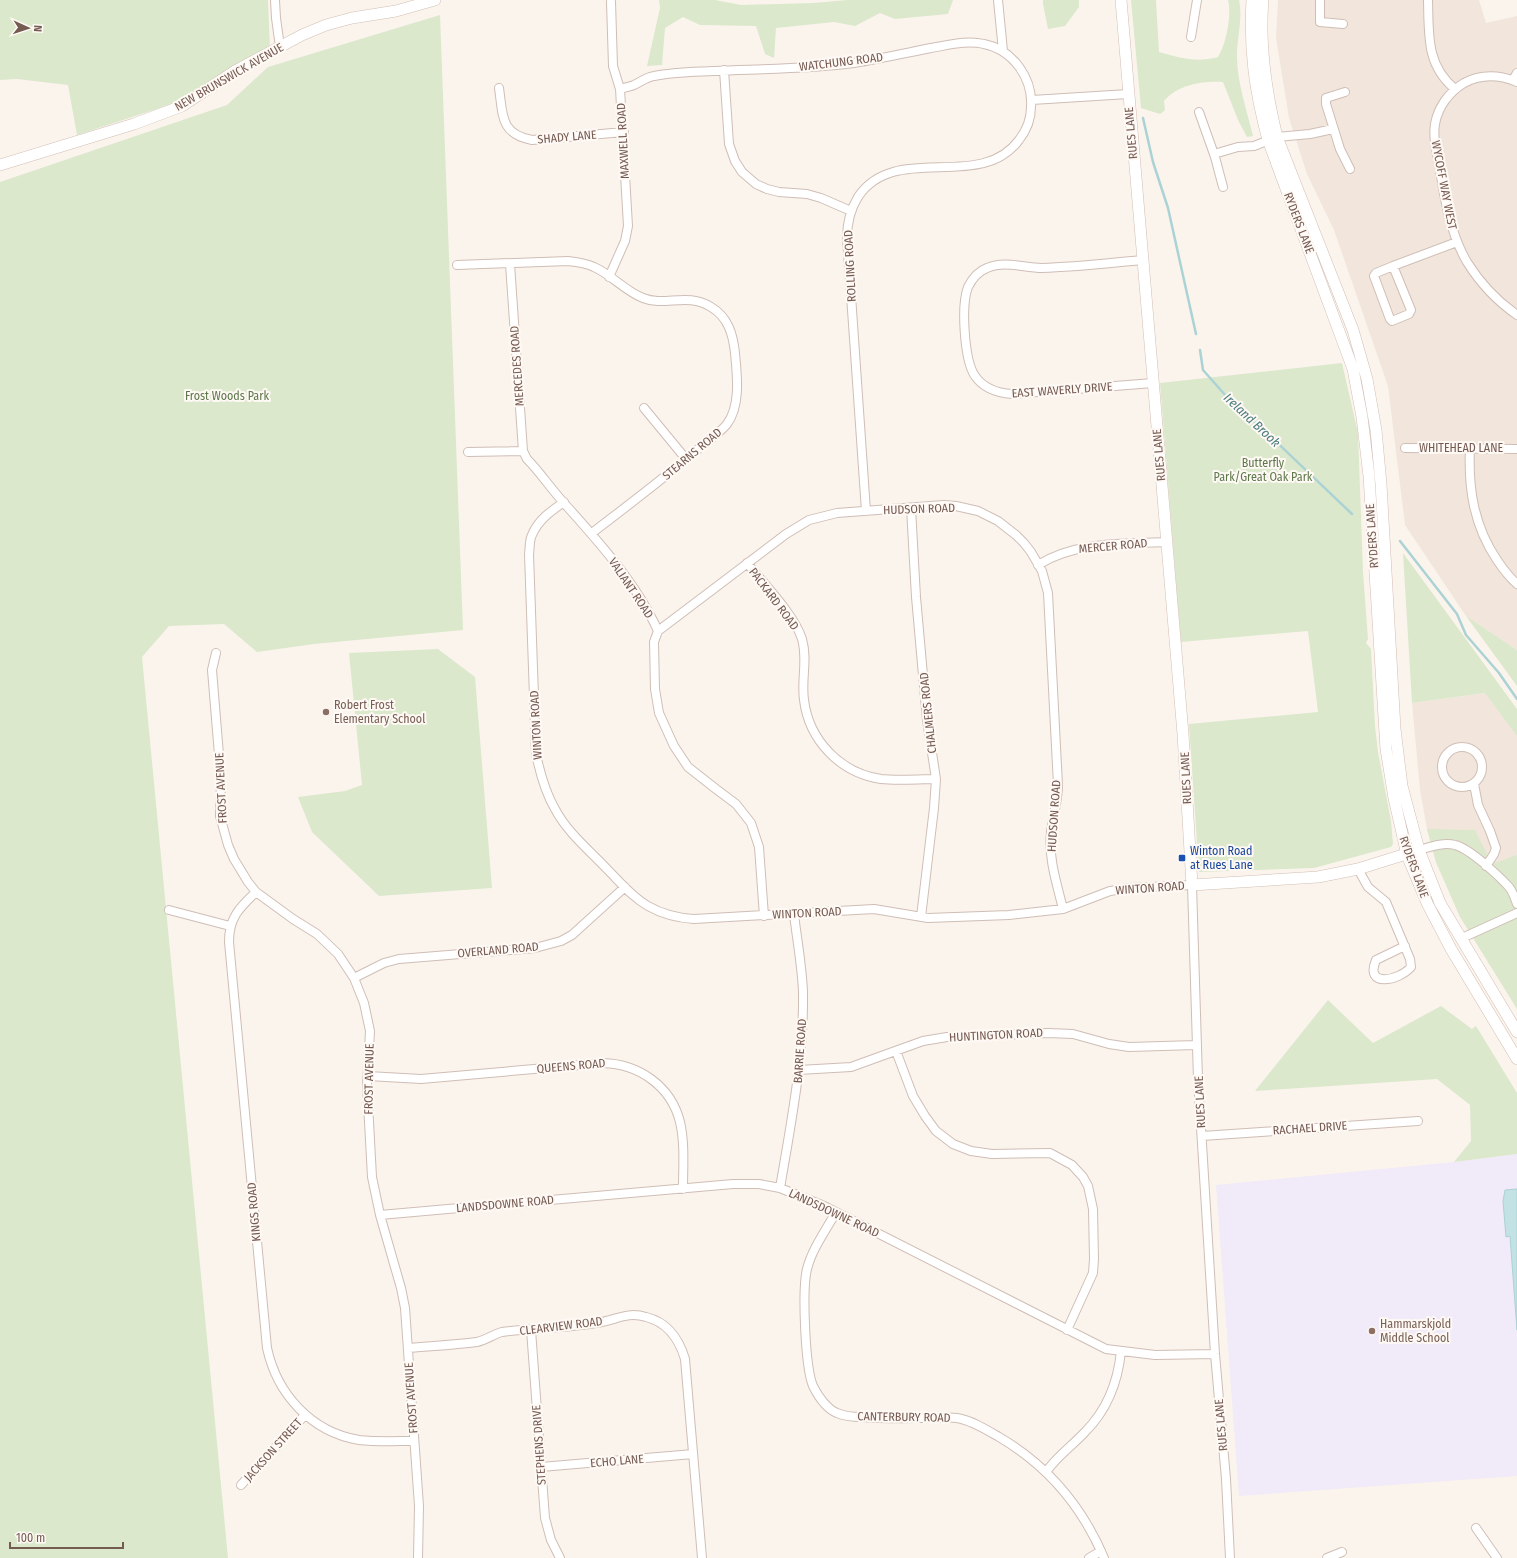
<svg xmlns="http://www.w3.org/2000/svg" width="1517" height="1558" viewBox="0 0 1517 1558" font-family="'Fira Sans Condensed',sans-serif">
	<rect width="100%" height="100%" fill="#fbf4ed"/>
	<!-- residential -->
	<path fill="#f2e6dc" d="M1278,0H1479L1486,23L1517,16V650L1466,616L1405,525L1388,386L1334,230L1307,174L1289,118L1276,38Z
		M1485,693L1517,709V933L1460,917L1436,862L1427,829L1420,790L1412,703Z"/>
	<!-- education -->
	<path fill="#f1eaf8" d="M1517,1154V1476L1239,1496L1216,1185L1454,1162Z"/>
	<!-- green -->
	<path fill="#dbe8cc" d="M0,0H268L270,49L184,100L77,135L68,85L17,79L0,80Z
		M659,0H715L741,5L813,3L848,0H953L948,14L895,19L880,13L855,26L834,22L776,28L774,58L765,54L756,26L700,25L683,17L665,28L662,65L647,66L660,8Z
		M1043,0H1079V7L1065,26L1048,29L1043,4Z
		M1131,0H1156L1159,52C1181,58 1196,63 1218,57C1226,45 1232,14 1228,0H1239C1243,19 1237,37 1237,56C1237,82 1247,111 1253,136L1247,137L1238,120L1223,82C1203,81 1179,84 1164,101L1165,110L1160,114L1141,108Z
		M440,15L463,630L314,644L257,652L224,624L169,626L142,657L228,1558H0V182L227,105L268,67Z
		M1342,363L1358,433L1363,572L1368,639L1366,643L1371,649L1375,726L1378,752L1391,821L1393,844L1391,847L1314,868L1199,872L1189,724L1318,712L1308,631L1181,642L1160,383Z
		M1403,553L1517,709V736L1485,693L1412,703Z
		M1466,616L1517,650V686Z
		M438,649L475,677L492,888L379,896L312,832L298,797L345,791L362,785L349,653Z
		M1427,829L1475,830L1492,864L1517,855V1009L1460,917L1436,862Z
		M1328,1000L1373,1043L1441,1006L1472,1029L1476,1026L1517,1093V1154L1454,1162L1471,1141L1470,1105L1437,1079L1255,1091Z"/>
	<!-- water -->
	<path fill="#c3e2e3" stroke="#abd2d4" d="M1517,1189V1330L1510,1236L1506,1237L1503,1201L1505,1190Z"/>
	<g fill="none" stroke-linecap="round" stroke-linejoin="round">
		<!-- stream -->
		<path stroke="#abd2d4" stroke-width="2.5" d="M1143,118L1153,162L1168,208L1196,334
			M1200,350L1203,370L1234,405L1267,433L1352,514
			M1400,541L1457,614L1466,635L1499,673L1517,699"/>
		<defs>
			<path id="street" d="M275,0L276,18L280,47
				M998,0L1003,51
				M1320,0V22L1343,24
				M1428,0C1429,35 1426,65 1455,89
				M1191,37L1197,0
				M724,70L729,144L735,161L742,172L756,184L767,189L779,192L807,194L821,198L851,211
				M1513,80L1517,73
				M1517,82C1500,75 1481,74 1464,83C1449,92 1438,107 1435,124C1433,137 1436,150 1439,163C1444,197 1450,233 1467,262C1480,283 1497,301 1517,315
				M499,88C503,115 500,134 532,140L624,132
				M620,89C625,87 630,87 634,85C641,82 646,77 654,76C674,72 694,72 714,71C761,69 808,69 854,63C880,59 906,53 931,48C949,45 967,40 984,44C1013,50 1033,78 1031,107C1031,119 1026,131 1019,140C980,193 895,141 858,197C850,210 847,223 847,238L866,511
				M1345,92L1326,98V104L1340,149L1350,169
				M1032,100L1128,94
				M1199,112L1215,157L1223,187
				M1214,154L1238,147L1254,146L1277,137L1310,134L1333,129
				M1142,260C1109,263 1075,267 1042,268C1024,268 1005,260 987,268C979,271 972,279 968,287C961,305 964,360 975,376C984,389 997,393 1012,394L1153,383
				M510,264L523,451L527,459C540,472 551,489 564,503C598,541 637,584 658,631L654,642L655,689L659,713L674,746L688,767L716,789L736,804L751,823L759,847L764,916
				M457,265L568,261C577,262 586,263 594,267C612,275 625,291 643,298C665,307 687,292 711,307C728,317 733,334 735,353C737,375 741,405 727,424C721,432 705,443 697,450C663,479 627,506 592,533
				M1393,266L1411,310L1409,314L1392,321L1390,319L1374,276L1376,273Z
				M1393,266L1457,242
				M609,277L625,241L628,226L620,89L613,66L611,2
				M644,408L686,459
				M1405,448L1517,449
				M1470,448C1468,489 1474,526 1497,560C1503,569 1509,577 1517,584
				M468,452L523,451
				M564,502C551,511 538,520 532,535C529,541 530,548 529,554L536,754C540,773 545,792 555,809C567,832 589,850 607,869C620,882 632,897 648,906C662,914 678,918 694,919L874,909L928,918L1009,915L1063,909L1110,891L1130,888L1192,885L1198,1079L1215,1354L1226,1479L1230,1558
				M911,508L916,597L927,720L936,779L934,808L921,917
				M747,563C764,584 794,614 802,639C808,660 801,679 804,700C809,740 840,773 881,779C898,781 918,779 936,779
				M1038,565C1076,541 1124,544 1167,542
				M658,631L786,534L809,520L837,513L944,505L956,506L978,511L998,521L1016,535L1024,543L1031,552L1042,571L1048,593L1058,785C1058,801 1053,816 1051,832C1048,858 1057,884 1063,909
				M216,653L212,670L221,779L220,816L228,845L234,859L248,882L256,892L293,919L317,934L338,954L354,978L364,1003L370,1031L367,1085L372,1177L380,1215L401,1288L405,1308L419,1506L418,1558
				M1442 767a20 20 0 1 1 40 0a20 20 0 1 1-40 0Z
				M1474,784L1478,805L1490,831L1496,848L1494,854L1486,866
				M1419,850C1430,847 1443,842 1455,845C1469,848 1499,876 1509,887C1513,892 1515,898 1517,904
				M1358,869L1368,887L1386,902L1410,959L1411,967C1399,981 1364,988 1376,960L1405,946
				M256,892C239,908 229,918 229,942L267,1348C277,1394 311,1432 359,1440C377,1442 396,1441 414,1441
				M169,910L230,926
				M1462,938L1517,913
				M354,978L384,963L399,959L535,948L561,941L572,935L625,887
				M896,1051L913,1096L925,1116L936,1131L953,1144L971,1151L992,1154L1050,1153L1072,1165L1083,1177L1088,1186L1093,1209L1094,1259L1093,1273L1067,1330
				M799,1070L851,1067L923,1041L947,1037L1048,1033L1073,1034L1109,1044L1129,1047L1196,1045
				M368,1076L421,1079L603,1063C639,1064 671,1086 680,1122C685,1144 683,1166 683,1189
				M1202,1136L1418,1121
				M780,1188C791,1123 804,1058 803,992C802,966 797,940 794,914
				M836,1212C826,1230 812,1249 807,1269C802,1289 805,1367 813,1386C818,1396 827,1409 837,1413C844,1416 853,1417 861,1417C885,1419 909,1418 933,1418C941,1418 950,1417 957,1418C971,1420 987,1430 999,1437C1047,1465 1082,1506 1104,1558
				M380,1215L733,1184H759L780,1188L824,1206L1106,1349L1155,1355L1215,1354
				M531,1330L545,1518L551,1540L560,1558
				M408,1348C431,1346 454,1345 477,1342C486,1340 494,1334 502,1332C533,1328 565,1328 596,1323C615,1321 626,1311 646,1317C667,1322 679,1339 685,1359L702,1558
				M541,1467L693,1454
				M1046,1472C1058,1455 1071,1447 1085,1432C1107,1410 1118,1382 1121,1351
				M241,1485L305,1415
				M1476,1528L1497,1558
				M1089,1558L1101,1551
				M1327,1558L1342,1552"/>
			<path id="secondary" d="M1121,0L1183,734L1192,885L1318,877L1358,869L1419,850
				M1252,0C1249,51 1255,91 1268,140L1353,369L1362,417L1369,476L1386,749L1394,798L1407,855L1427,903L1451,949L1517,1059
				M1263,0C1259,47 1266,92 1277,137L1353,330L1367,379L1376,430L1381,484L1395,729L1402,786L1419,850L1440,903L1517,1032
				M0,165L134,124L182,106L235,71L302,35L326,25L352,18L396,11L435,0"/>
		</defs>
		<!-- street casing -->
		<use href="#street" stroke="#cfbeb6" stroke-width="10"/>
		<!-- secondary casing -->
		<use href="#secondary" stroke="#d2beb4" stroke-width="12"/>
		<!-- street -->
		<use href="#street" stroke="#fff" stroke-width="8"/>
		<!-- secondary -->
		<use href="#secondary" stroke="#fff" stroke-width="11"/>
	</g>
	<!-- markers -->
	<g fill="#8d6e63" stroke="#fef9f4" stroke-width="1.5">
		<circle cx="326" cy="712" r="4"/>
		<circle cx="1372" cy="1331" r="4"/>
	</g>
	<rect fill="#1a4fb4" stroke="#fef9f4" stroke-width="1.5" x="1178" y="854" width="8" height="8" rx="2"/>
	<g text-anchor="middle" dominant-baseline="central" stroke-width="4" stroke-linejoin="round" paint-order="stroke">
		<!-- street labels -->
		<g font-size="12" fill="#755a52" stroke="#fef9f4">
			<text transform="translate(841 62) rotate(-7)">WATCHUNG ROAD</text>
			<text transform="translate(229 77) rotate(-30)">NEW BRUNSWICK AVENUE</text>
			<text transform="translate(1131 133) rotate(-95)">RUES LANE</text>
			<text transform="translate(567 137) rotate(-5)">SHADY LANE</text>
			<text transform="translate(623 141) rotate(-93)">MAXWELL ROAD</text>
			<text transform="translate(1444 185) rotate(79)">WYCOFF WAY WEST</text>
			<text transform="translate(1299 223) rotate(69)">RYDERS LANE</text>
			<text transform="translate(850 266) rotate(-93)">ROLLING ROAD</text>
			<text transform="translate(517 366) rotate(-94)">MERCEDES ROAD</text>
			<text transform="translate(1062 390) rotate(-4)">EAST WAVERLY DRIVE</text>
			<text x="1461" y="448">WHITEHEAD LANE</text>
			<text transform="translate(692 454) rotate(-40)">STEARNS ROAD</text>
			<text transform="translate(1159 455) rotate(-95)">RUES LANE</text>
			<text transform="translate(919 509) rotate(-2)">HUDSON ROAD</text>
			<text transform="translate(1372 536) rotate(-94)">RYDERS LANE</text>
			<text transform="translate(1113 546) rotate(-5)">MERCER ROAD</text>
			<text transform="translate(631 588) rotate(56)">VALIANT ROAD</text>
			<text transform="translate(774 599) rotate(53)">PACKARD ROAD</text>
			<text transform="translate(928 713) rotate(-96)">CHALMERS ROAD</text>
			<text transform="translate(536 725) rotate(-93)">WINTON ROAD</text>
			<text transform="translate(1186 778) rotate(-93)">RUES LANE</text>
			<text transform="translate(221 788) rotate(-93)">FROST AVENUE</text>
			<text transform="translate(1054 816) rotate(-86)">HUDSON ROAD</text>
			<text transform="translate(1414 867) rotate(70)">RYDERS LANE</text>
			<text transform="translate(1150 888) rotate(-4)">WINTON ROAD</text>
			<text transform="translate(807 913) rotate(-3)">WINTON ROAD</text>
			<text transform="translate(498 950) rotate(-5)">OVERLAND ROAD</text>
			<text transform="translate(996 1035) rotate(-3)">HUNTINGTON ROAD</text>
			<text transform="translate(800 1051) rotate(-86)">BARRIE ROAD</text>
			<text transform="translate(571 1066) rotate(-5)">QUEENS ROAD</text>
			<text transform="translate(369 1079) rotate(-89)">FROST AVENUE</text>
			<text transform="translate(1200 1102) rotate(-93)">RUES LANE</text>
			<text transform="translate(1310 1128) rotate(-4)">RACHAEL DRIVE</text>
			<text transform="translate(505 1204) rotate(-5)">LANDSDOWNE ROAD</text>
			<text transform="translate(254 1212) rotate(-95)">KINGS ROAD</text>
			<text transform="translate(834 1213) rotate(25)">LANDSDOWNE ROAD</text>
			<text transform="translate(561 1326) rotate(-7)">CLEARVIEW ROAD</text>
			<text transform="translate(411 1398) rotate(-94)">FROST AVENUE</text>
			<text transform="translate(904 1417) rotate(1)">CANTERBURY ROAD</text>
			<text transform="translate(1221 1425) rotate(-95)">RUES LANE</text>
			<text transform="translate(539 1445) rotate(-94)">STEPHENS DRIVE</text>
			<text transform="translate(273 1450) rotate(-48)">JACKSON STREET</text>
			<text transform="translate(617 1461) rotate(-5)">ECHO LANE</text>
		</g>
		<!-- park labels -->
		<g font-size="12" fill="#5e784b" stroke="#fef9f4">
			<text x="227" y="396">Frost Woods Park</text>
			<text x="1263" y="463">Butterfly<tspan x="1263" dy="14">Park/Great Oak Park</tspan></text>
		</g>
		<!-- education labels -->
		<g font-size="12" fill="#785e54" stroke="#fef9f4" text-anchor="start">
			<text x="334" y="705">Robert Frost<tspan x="334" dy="14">Elementary School</tspan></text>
			<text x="1380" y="1324">Hammarskjold<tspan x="1380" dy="14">Middle School</tspan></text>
		</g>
		<!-- transit labels -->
		<g font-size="12" fill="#164399" stroke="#fef9f4" text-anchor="start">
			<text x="1190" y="851">Winton Road<tspan x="1190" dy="14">at Rues Lane</tspan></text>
		</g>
		<!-- water labels -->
		<g font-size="13" font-style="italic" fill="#4a7b7e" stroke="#fef9f4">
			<text transform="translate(1252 420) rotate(43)">Ireland Brook</text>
		</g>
	</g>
	<!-- north arrow -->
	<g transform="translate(28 28) rotate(93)" stroke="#fef9f4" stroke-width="3" paint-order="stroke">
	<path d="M0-3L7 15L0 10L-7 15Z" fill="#755a52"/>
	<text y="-6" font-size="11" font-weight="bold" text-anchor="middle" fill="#755a52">N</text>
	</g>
	<!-- scale -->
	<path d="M10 1542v6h113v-6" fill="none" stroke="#755a52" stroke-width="2"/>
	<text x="16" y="1542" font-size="12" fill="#755a52" stroke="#fef9f4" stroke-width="3" paint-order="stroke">100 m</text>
</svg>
